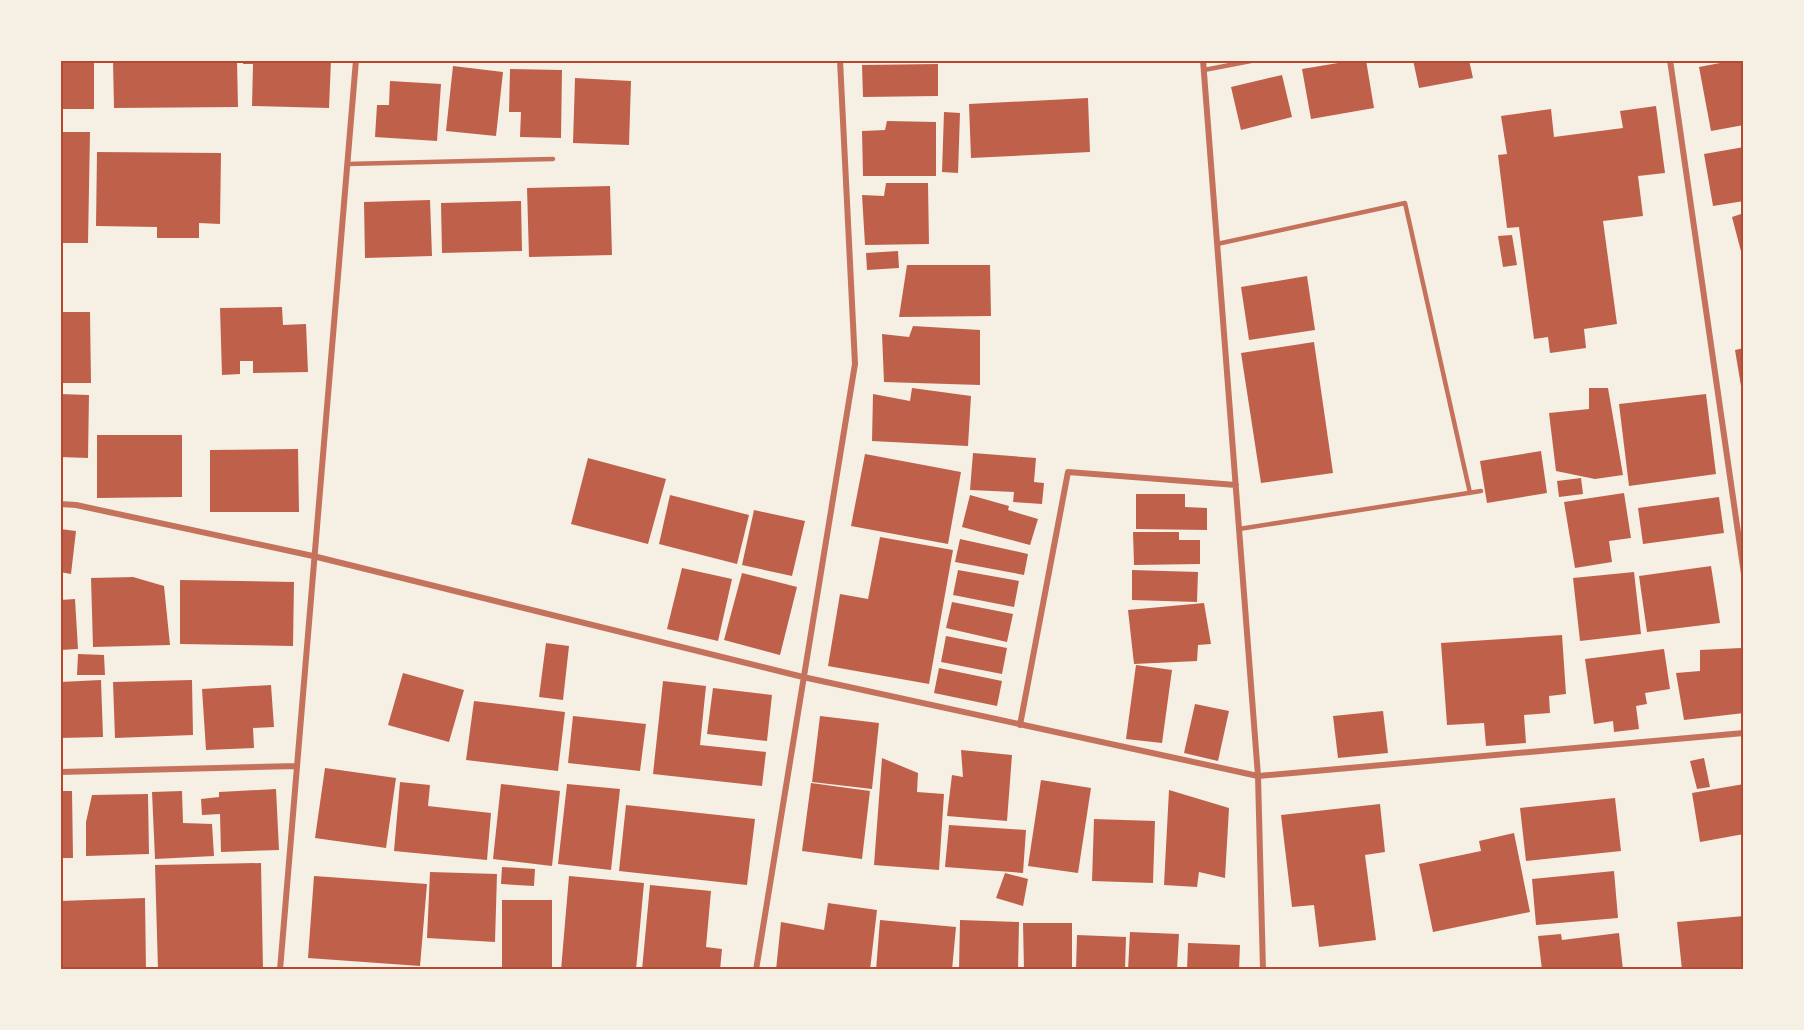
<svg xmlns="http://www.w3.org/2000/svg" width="1804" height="1030" viewBox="0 0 1804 1030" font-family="Helvetica,sans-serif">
	<rect width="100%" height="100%" fill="#f6efe4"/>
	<!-- building -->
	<path fill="#bf614a" d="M60,60H94V109H60Z
		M113,60H237L238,107L114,108Z
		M243,60H331L329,108L252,106L253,64H243Z
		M1356,60H1366L1374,108L1311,119L1302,69Z
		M1413,60H1469L1473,78L1419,88Z
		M1736,60H1744V125L1711,131L1699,67Z
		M938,64V96L863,97L862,65Z
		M453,66L503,72L496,136L446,131Z
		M510,69L562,70L561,138L520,137L521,112H509Z
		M1282,75L1292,117L1241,130L1231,87Z
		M575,78L631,81L629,145L573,143Z
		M390,81L441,84L437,141L375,137L377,105H389Z
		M1088,98L1090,152L971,158L969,104Z
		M1656,106L1665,173L1638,176L1643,216L1603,221L1617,324L1584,329L1586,348L1550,353L1548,337L1534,339L1519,227L1507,228L1498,155L1507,154L1501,116L1551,109L1554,137L1623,128L1620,111Z
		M944,112L960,113L958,173L942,172Z
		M887,121L936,122V176H863L862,131L885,130Z
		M60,132H90L88,243H60Z
		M1744,147V201L1713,206L1704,154Z
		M97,152L221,153L220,224L199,223V238H157V227L96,226Z
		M886,183H928L929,244L865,245L862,195L884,196Z
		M610,186L612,255L529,257L527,188Z
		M430,200L432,256L365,258L364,202Z
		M521,201L522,251L442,253L441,203Z
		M1744,213V259H1743L1732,217Z
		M1512,235L1517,265L1503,267L1498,236Z
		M898,251L899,268L867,270L866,253Z
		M907,265H990L991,316L899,317Z
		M1307,276L1315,330L1249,340L1241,287Z
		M282,307L283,325L306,324L308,372L253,373V361H240V374L222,375L220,308Z
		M60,312H90L91,383H60Z
		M913,326L980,330V385L884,382L882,334L909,337Z
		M1314,342L1333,473L1261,483L1241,353Z
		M1744,348V398H1743L1735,350Z
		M912,388L971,396L968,446L872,441L873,394L910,401Z
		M1589,388H1608L1623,475L1595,479L1556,471L1549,413L1589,409Z
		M60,394L89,395L88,458L60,457Z
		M1706,394L1716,474L1629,486L1619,404Z
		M97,435H182V497L97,498Z
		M298,449L299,512H210V450Z
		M1541,451L1547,493L1487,503L1480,461Z
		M973,453L1036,458L1034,482L1044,483L1042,504L1013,502L1014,492L970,490Z
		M865,454L961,472L948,544L851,526Z
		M588,458L666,479L648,544L571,524Z
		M1581,478L1583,494L1559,497L1557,481Z
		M1624,493L1631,538L1609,541L1612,562L1575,568L1564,502Z
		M1136,494H1185V507L1207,508V530L1136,529Z
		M670,495L749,515L737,564L659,544Z
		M970,495L1009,506L1008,510L1038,519L1030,545L962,527Z
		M1719,497L1724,533L1643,544L1638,508Z
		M754,510L805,521L792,576L742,565Z
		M60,529L76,531L71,574L60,572Z
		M1133,532H1179V540H1200V564L1134,565Z
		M880,537L953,550L929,684L828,666L840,594L868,599Z
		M960,539L1028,554L1024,575L955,562Z
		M1711,566L1720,623L1647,632L1639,576Z
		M682,568L732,579L718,641L667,629Z
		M958,570L1019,581L1014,607L953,595Z
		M1132,570L1198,572L1197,602L1132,600Z
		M1634,572L1641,634L1580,641L1573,578Z
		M742,573L797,587L780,655L724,640Z
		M133,577L164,586L170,645L93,647L91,578Z
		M180,580L294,582L293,646L180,644Z
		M75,599L78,649L60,650V600Z
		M952,602L1013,614L1007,642L946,628Z
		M1204,603L1211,644L1198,645L1197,661L1134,664L1128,610Z
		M1562,635L1566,694L1549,696L1550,713L1524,715L1526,743L1486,746L1484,723L1447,725L1441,643Z
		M946,636L1007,648L1002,674L941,662Z
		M546,643L569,646L563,700L539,697Z
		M1741,648L1744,670V713L1684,720L1676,673L1700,671V650Z
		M1664,649L1670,689L1645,693L1647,704L1636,706L1639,729L1614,732L1613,721L1594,724L1585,659Z
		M78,654L104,655L105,675H77Z
		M1136,665L1172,670L1162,743L1126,739Z
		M939,668L1002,681L997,706L934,693Z
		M403,673L464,690L449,742L388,725Z
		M101,680L103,737L60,738V682Z
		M192,680L193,735L115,738L113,682Z
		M663,681L706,686L700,745L766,752L762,786L653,774Z
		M271,685L274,727L253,728L254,748L206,750L202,689Z
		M713,688L772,695L767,741L707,734Z
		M474,701L565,712L558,771L466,760Z
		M1195,704L1229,711L1218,761L1184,753Z
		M1383,711L1388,753L1338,758L1333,716Z
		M573,716L646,724L640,771L568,763Z
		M820,716L879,723L872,789L812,782Z
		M961,750L1012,755L1007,821L947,816L952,775L963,777Z
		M882,758L918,773L917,792L944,794L939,870L874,865Z
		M1704,758L1710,787L1697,789L1690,761Z
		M325,768L396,778L386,848L315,838Z
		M1041,780L1091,788L1078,873L1028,866Z
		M400,782L430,785L428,806L491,813L487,860L394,851Z
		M811,783L870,791L862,859L802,851Z
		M501,784L560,791L552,866L493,859Z
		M567,784L620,789L611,870L558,864Z
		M1744,784V834L1700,842L1692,793Z
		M276,789L279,850L221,852L220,814L202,815L201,799L219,797V792Z
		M1169,790L1229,808L1225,878L1199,872L1197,887L1164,885Z
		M60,791H72L73,858H60Z
		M182,791L183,823L212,824L214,856L155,859L152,792Z
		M148,794L149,854L86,856V822L92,795Z
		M1615,798L1621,851L1526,861L1520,808Z
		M1380,804L1385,852L1365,855L1376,940L1319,947L1314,905L1292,907L1281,815Z
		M626,805L755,819L747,885L619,871Z
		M1094,819L1155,821L1153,883L1092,881Z
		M949,825L1026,830L1023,873L945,867Z
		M1514,833L1530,912L1433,932L1419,864L1481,851L1479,841Z
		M261,863L263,970H158L155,865Z
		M502,867L535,869L534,886L501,884Z
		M1614,871L1618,918L1536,925L1532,879Z
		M430,872L497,874L495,942L427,938Z
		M1005,873L1028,879L1023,906L996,898Z
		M314,876L427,884L420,966L308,958Z
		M569,876L644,883L636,970H561Z
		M650,885L711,891L706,947L722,949L720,970H642Z
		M145,898L146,970H60V901Z
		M502,900H552V970H502Z
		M828,903L877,910L870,970H776L781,922L824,930Z
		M1744,916V970H1682L1677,922Z
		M880,920L956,927L952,970H876Z
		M960,920L1019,922L1018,970H959Z
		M1023,923H1072V970H1024Z
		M1130,932L1179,934L1177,970H1128Z
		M1619,933L1623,970H1542L1538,936L1561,934L1562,940Z
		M1077,935L1126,937L1125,970H1076Z
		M1188,943L1240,945L1239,970H1187Z"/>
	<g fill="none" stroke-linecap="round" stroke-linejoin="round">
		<!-- service -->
		<path stroke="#c5725c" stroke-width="4.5" d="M1204,70L1256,60
			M347,164L553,159
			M1217,244L1405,203L1470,493
			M1239,529L1481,491"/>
		<!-- minor -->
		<path stroke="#c5725c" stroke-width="6" d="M1203,60L1258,776L1263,970
			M1670,60L1744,574
			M60,504L76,505L313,556L803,677L1258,776L1744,733
			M1020,725L1068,472L1236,485
			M60,772L297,766
			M280,970L356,60
			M756,970L855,364L840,60"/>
	</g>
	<!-- border -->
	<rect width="1804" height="1030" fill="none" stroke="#f6efe4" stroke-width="123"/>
	<rect x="62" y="62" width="1680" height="906" fill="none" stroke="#b5482f" stroke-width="2"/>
</svg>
